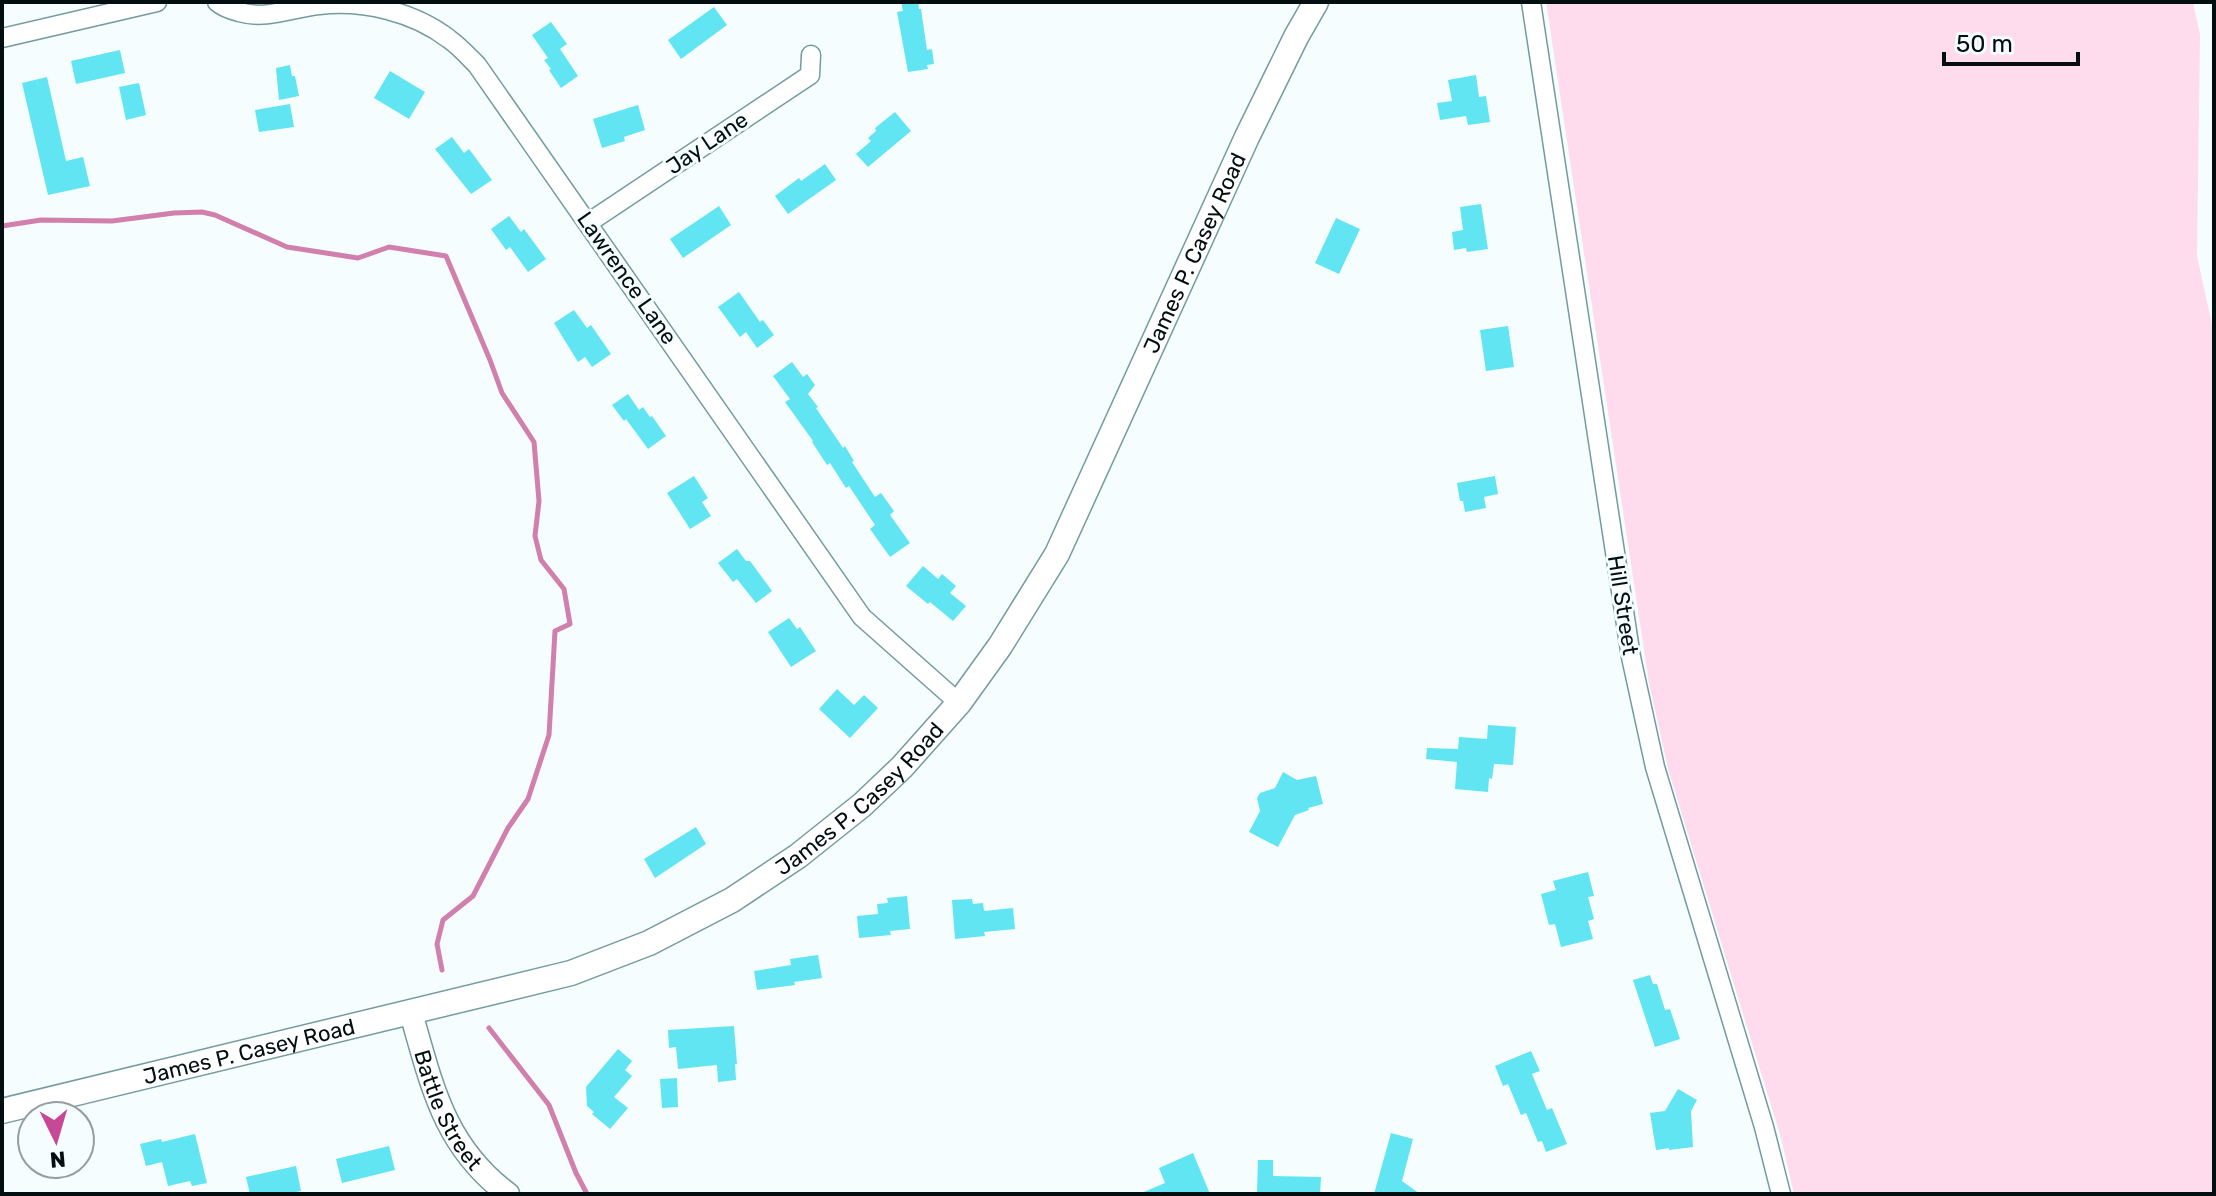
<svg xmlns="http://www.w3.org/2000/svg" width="2216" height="1196" viewBox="0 0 2216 1196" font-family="Rubik,sans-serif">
	<rect width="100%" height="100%" fill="#f5fdfe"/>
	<!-- green -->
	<path fill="#fedced" d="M1546,2H2193L2200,35L2197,256L2214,334V1194H1794L1781,1138L1669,772L1649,683Z"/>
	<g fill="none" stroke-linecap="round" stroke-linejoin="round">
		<!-- stream -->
		<path stroke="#d17fac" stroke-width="5" d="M2,226L41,220L112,221L174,213L202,212L215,215L287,247L358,258L389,247L446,256L490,360L502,393L534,442L539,501L535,536L541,560L564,589L570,624L555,631L549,735L528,799L508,828L473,896L443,920L437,944L442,970
			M489,1028L549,1105L576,1173L587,1194"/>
	</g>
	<!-- building -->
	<path fill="#61e5f2" d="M901,2H918L919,9H921L927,50L932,49L934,64L927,65L928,69L908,72L897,12L903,11Z
		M714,7L727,25L681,59L668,40Z
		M551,22L567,44L560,49L578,76L561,88L549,70L551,69L544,60L548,58L532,35Z
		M120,50L125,73L76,84L71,61Z
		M290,65L292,76H295L299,96L279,100L276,68Z
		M390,71L425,92L409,119L374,98Z
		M1476,75L1479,97L1486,96L1490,122L1468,125L1466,116L1440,120L1437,103L1452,101L1448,80Z
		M47,77L66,161L83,157L90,186L48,195L22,83Z
		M139,83L146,115L126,120L119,87Z
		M290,104L294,127L259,132L255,110Z
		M638,105L645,130L624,137L625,141L602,148L593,119Z
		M895,112L911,131L868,167L856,154L871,141L868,138L876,131L875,128Z
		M452,137L464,153L469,149L492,180L471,194L435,149Z
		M825,164L836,180L788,214L775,196L799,178L801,181Z
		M1481,204L1488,249L1467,252L1466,248L1454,250L1452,232L1463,230L1460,207Z
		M719,206L731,225L683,258L670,239Z
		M509,216L521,232L524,229L546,259L528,272L510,247L506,250L491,229Z
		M1336,218L1360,229L1339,274L1315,263Z
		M739,292L760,322L763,320L774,335L757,348L746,332L740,337L718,307Z
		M574,310L587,328L591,325L611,354L592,367L585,357L578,362L554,323Z
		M1508,326L1514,367L1486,371L1480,330Z
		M792,362L803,377L807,374L815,385L808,394L818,407L816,408L843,448L845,446L854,461L852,462L875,497L881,493L894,511L890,515L910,543L890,557L870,529L875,525L849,486L846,488L830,463L827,465L812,442L813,441L785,402L790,399L773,376Z
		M628,394L639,410L643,407L650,417L652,416L666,436L648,449L626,419L624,421L612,405Z
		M694,476L708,498L702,502L711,516L690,529L667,493Z
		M1495,476L1498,494L1484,497L1486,508L1465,512L1463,501H1460L1457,483Z
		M737,549L746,561H750L772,591L756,603L737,579L733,582L718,563Z
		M923,566L938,579L942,574L956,586L950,593L966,606L953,621L930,602L928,604L906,586Z
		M789,618L797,629L800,627L816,651L791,667L768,632Z
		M837,689L854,705L864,695L878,708L850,738L819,709Z
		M1488,725L1516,727L1513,765L1494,764L1492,779L1489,778L1488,792L1455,789L1457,762L1426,759L1427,748L1458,749L1459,737L1487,739Z
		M1283,772L1297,780L1316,776L1323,804L1308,808L1309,810L1295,815L1278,847L1249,832L1260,811L1257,798L1260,793L1275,788Z
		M696,827L706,844L655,878L644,859Z
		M1588,872L1594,896L1588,897L1594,919L1588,921L1593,939L1561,947L1555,924L1549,925L1541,894L1556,890L1553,881Z
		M907,896L910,929L890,931L891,935L859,938L857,916L878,914L877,904L888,903L887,898Z
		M972,899L973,904L983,903L984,911L1013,908L1015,929L984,932L985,936L955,939L952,900Z
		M818,955L822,978L794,982L795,985L757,990L754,971L791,965L790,959Z
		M1650,975L1653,984H1657L1665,1010L1670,1009L1680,1039L1655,1047L1633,980Z
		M734,1026L737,1064H735L736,1080L718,1082L717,1065L678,1069L676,1047L669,1048L668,1030Z
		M618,1049L632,1061L625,1070L632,1076L614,1097L628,1108L610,1129L592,1114L594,1112L587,1106L586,1087Z
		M1531,1051L1540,1071L1532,1074L1547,1110L1552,1108L1567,1144L1546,1152L1542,1141L1538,1142L1526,1113L1521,1115L1508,1084L1503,1086L1495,1066Z
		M677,1078L678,1107L662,1108L660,1079Z
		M1678,1089L1697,1100L1691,1111L1693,1147L1669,1150V1148L1656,1150L1650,1113L1665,1111Z
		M1391,1133L1413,1139L1402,1181L1420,1194H1374Z
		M195,1134L207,1183L192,1186L190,1181L168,1186L162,1162L146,1166L140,1144L161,1139L162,1142Z
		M389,1146L395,1170L342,1183L336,1159Z
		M1193,1153L1210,1194H1139L1165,1183L1159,1168Z
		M1258,1160H1273V1176L1321,1177L1320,1194H1257Z
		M296,1166L301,1191L286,1194H250L246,1177Z"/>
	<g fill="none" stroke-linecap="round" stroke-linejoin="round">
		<defs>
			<path id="minor" d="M217,2C224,8 231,10 239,12C267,20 292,8 319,5C364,0 414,12 449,39C459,46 468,56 477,65L862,617L959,703
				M1531,2L1631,657L1655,767L1764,1127L1781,1194
				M2,38L157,2
				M588,223L810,75L811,55"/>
			<g id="tertiary">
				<path id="s1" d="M411,1013C432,1086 444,1146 508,1194"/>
			</g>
			<g id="secondary">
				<path id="s2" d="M2,1111L571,973L649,943L732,900L798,856L862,805L902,767L959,703L1000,646L1057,554L1247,137L1296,37L1316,2"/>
			</g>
		</defs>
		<!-- minor casing -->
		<use href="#minor" stroke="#739ba0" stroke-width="21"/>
		<!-- tertiary casing -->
		<use href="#tertiary" stroke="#739ba0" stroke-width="25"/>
		<!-- secondary casing -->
		<use href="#secondary" stroke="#739ba0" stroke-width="27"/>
		<!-- minor -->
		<use href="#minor" stroke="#fff" stroke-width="18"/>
		<!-- tertiary -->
		<use href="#tertiary" stroke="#fff" stroke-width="22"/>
		<!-- secondary -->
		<use href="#secondary" stroke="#fff" stroke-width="24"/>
	</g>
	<g text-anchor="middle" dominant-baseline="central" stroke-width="6" stroke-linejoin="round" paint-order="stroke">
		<!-- street labels -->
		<g font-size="22" fill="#020e10" stroke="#f5fdfe">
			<text transform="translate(707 143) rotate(-34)">Jay Lane</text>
			<text stroke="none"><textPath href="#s2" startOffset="1574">James P. Casey Road</textPath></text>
			<text transform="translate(627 278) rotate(55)">Lawrence Lane</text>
			<text transform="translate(1623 605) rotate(81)">Hill Street</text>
			<text stroke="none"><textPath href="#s2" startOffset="926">James P. Casey Road</textPath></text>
			<text stroke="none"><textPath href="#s2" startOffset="254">James P. Casey Road</textPath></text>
			<text stroke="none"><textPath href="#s1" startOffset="104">Battle Street</textPath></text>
		</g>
	</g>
	<!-- border -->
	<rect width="2216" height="1196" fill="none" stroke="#020e10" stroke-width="8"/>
	<!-- north arrow -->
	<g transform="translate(56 1140) rotate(175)"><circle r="38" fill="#f5fdfe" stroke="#949d9f" stroke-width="2"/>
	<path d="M0-6L14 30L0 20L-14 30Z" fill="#c64896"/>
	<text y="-12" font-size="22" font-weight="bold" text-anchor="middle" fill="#020e10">N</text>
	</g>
	<!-- scale -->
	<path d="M1944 52v12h134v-12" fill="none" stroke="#020e10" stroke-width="4"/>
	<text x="1956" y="52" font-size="24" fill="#020e10" stroke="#f5fdfe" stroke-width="6" paint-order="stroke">50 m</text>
</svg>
